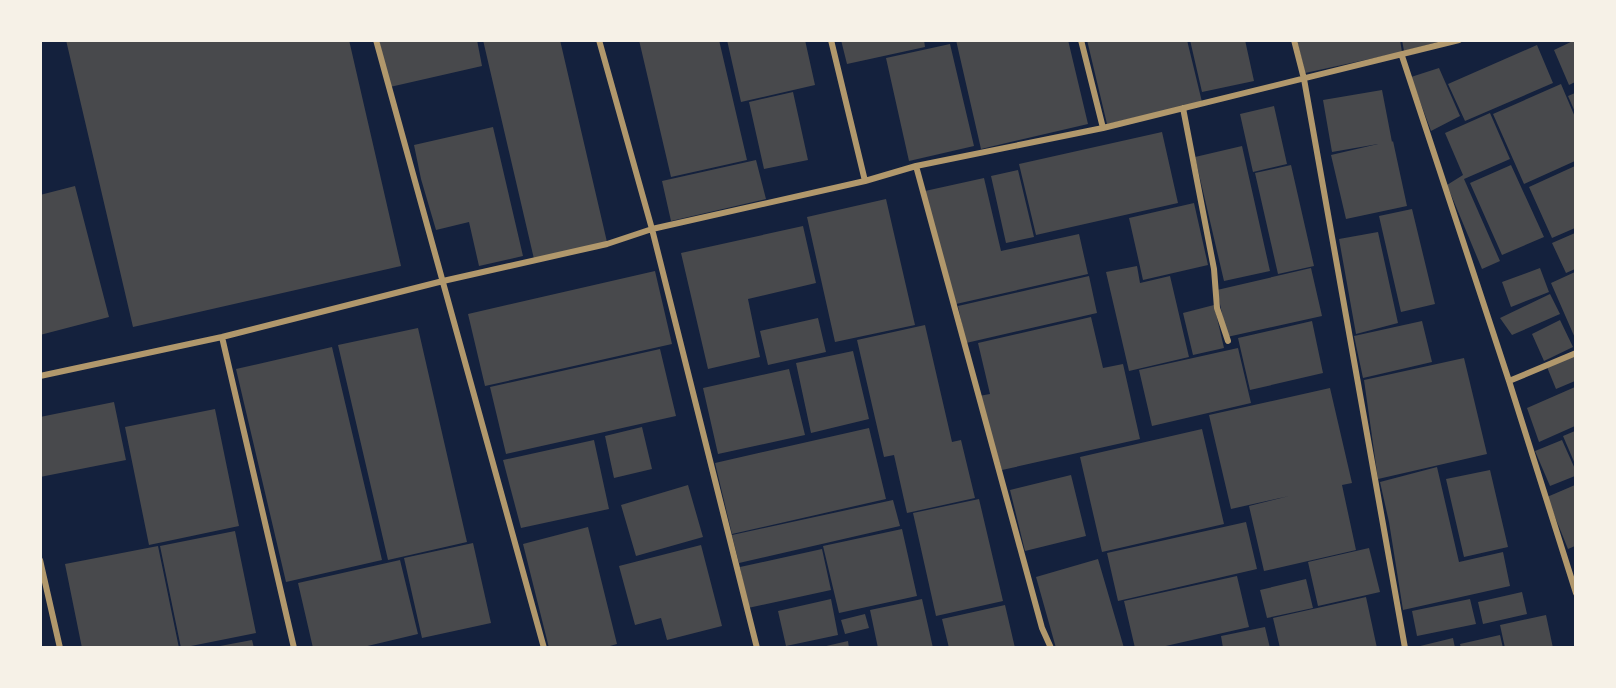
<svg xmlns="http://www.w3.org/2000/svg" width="1616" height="688" viewBox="0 0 1616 688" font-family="Jost,sans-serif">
	<rect width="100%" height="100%" fill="#14213d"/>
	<!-- building -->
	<path fill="#48494c" d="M66,40H349L401,266L133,327Z
		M379,40H477L482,66L390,87Z
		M483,40H560L607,242L534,259Z
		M639,40H719L747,160L671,177Z
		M727,40H805L815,85L741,102Z
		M841,40H924L925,47L847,64Z
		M956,40H1068L1088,124L981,149Z
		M1087,40H1187L1202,102L1107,124Z
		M1190,40H1245L1254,81L1202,92Z
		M1297,40H1400L1402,52L1305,73Z
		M1402,40H1446L1404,51Z
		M1575,40V82L1569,85L1554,50Z
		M950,44L974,146L909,161L886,58Z
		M1537,45L1553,83L1465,121L1448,84Z
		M1439,68L1460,116L1431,131L1411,77Z
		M1561,84L1575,117V161L1524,184L1493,114Z
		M1382,90L1392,142L1393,141L1407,206L1346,219L1331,155L1378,144L1332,152L1323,100Z
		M793,92L808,160L764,169L749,102Z
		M1575,93V112L1568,96Z
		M1274,106L1287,164L1253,172L1240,114Z
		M1490,113L1510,159L1464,179L1500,261L1482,269L1447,185L1463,175L1445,133Z
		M493,127L523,256L479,266L469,222L436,230L421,179L414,145Z
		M1162,132L1178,203L1036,235L1019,164Z
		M1242,146L1270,271L1224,281L1195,157Z
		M756,160L766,199L671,221L662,181Z
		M1291,165L1314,266L1278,274L1255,173Z
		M1511,165L1544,237L1502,255L1470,183Z
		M1575,166V228L1552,238L1529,187Z
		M1018,170L1034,237L1006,243L991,176Z
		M984,178L1001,251L1079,234L1088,274L956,304L925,191Z
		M75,186L109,317L40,335V195Z
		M886,199L915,325L835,342L807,217Z
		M1194,203L1208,265L1143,280L1129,218Z
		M1412,209L1435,304L1401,312L1379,216Z
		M803,226L816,283L748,299L760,357L708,369L681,253Z
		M1378,232L1398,323L1356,334L1339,239Z
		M1575,233V269L1566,273L1552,243Z
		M1137,266L1140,283L1170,276L1189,357L1129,371L1106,272Z
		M1311,268L1322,316L1227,337L1217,290Z
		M1540,268L1549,292L1511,307L1502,282Z
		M655,271L672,344L485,386L468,314Z
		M1575,272V338L1551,283Z
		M1089,276L1097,313L966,343L958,306Z
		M1550,294L1560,314L1512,335L1500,318Z
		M1214,305L1224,348L1193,355L1183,313Z
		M1091,317L1103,368L1123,364L1140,439L1002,470L979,396L990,394L978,343Z
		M818,318L826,352L768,365L760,331Z
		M1560,320L1573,347L1544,361L1532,334Z
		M1312,321L1323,373L1250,390L1238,338Z
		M1422,321L1432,362L1363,378L1354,336Z
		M925,325L952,442L961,440L975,498L907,513L894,455L884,457L857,340Z
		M418,328L467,542L388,560L338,345Z
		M332,347L382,560L286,582L236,369Z
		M1238,348L1251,403L1152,426L1139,370Z
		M660,349L676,416L506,454L490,387Z
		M853,351L869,419L811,433L796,363Z
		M1575,356V381L1556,389L1547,367Z
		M1464,358L1487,454L1378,479L1364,380Z
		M789,369L805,435L718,454L703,388Z
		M1575,387V426L1539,442L1527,408Z
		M1330,388L1352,483L1342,485L1356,550L1264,571L1249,506L1289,496L1231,509L1209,415Z
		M114,402L126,460L40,477V417Z
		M215,409L239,526L149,545L125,427Z
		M642,427L652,469L614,478L605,436Z
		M869,428L886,499L732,534L715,463Z
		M1202,429L1224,524L1102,552L1080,457Z
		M1575,431V464L1563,436Z
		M594,440L609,509L521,528L503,460Z
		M1562,440L1575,469V476L1550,486L1535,451Z
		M1437,467L1459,562L1503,552L1510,586L1403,610L1389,522L1380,482Z
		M1490,470L1508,547L1464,557L1446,479Z
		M1071,475L1086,536L1025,551L1010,490Z
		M688,485L703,537L636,556L621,505Z
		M1575,485V546L1568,549L1547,497Z
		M979,499L1003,601L936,616L913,513Z
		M893,500L900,526L739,563L732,535Z
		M1246,522L1257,569L1118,601L1107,553Z
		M588,527L617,644L603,648H549L523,544Z
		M902,529L917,596L839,613L823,546Z
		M235,531L256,633L181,648L160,546Z
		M473,543L491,623L422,638L404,558Z
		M701,545L722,626L667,640L661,618L635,625L619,566Z
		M158,546L179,648H82L65,564Z
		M1369,548L1380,592L1318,606L1308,562Z
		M822,549L831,590L748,608L740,567Z
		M1098,559L1124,648H1056L1036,577Z
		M400,560L418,634L359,648H313L298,583Z
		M1237,576L1249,627L1157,648H1135L1124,601Z
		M1306,579L1313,608L1267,618L1260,590Z
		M1522,592L1527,614L1483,624L1478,602Z
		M1366,597L1377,648H1280L1273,618Z
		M831,599L838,635L786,646L778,611Z
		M922,599L933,648H878L870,610Z
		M1470,599L1476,624L1417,636L1412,611Z
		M1005,605L1015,648H949L942,619Z
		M865,614L869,628L845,634L841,620Z
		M1546,615L1553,648H1505L1500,625Z
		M1265,627L1270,648H1223L1221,636Z
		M1500,635L1503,648H1461L1460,644Z
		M1453,638L1455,648H1416V647Z
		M252,640L254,648H221L220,646Z
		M848,641L849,648H822V647Z"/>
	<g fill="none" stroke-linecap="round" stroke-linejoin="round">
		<!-- minor -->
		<path stroke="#b1986c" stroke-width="6" d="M376,40L544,648
			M599,40L652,229L757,648
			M831,40L865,181
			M1081,40L1103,128
			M1294,40L1304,79L1405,648
			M1402,56L1509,381L1576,593
			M1183,108L1214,269L1217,308L1228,341
			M916,166L1042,628L1051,648
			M222,337L294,648
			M40,376L222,337L443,281L607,244L652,229L865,181L916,166L1103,128L1459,40
			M1509,381L1576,353
			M40,560L60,648"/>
	</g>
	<!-- border -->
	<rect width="1616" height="688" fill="none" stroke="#f6f1e7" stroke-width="84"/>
</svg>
